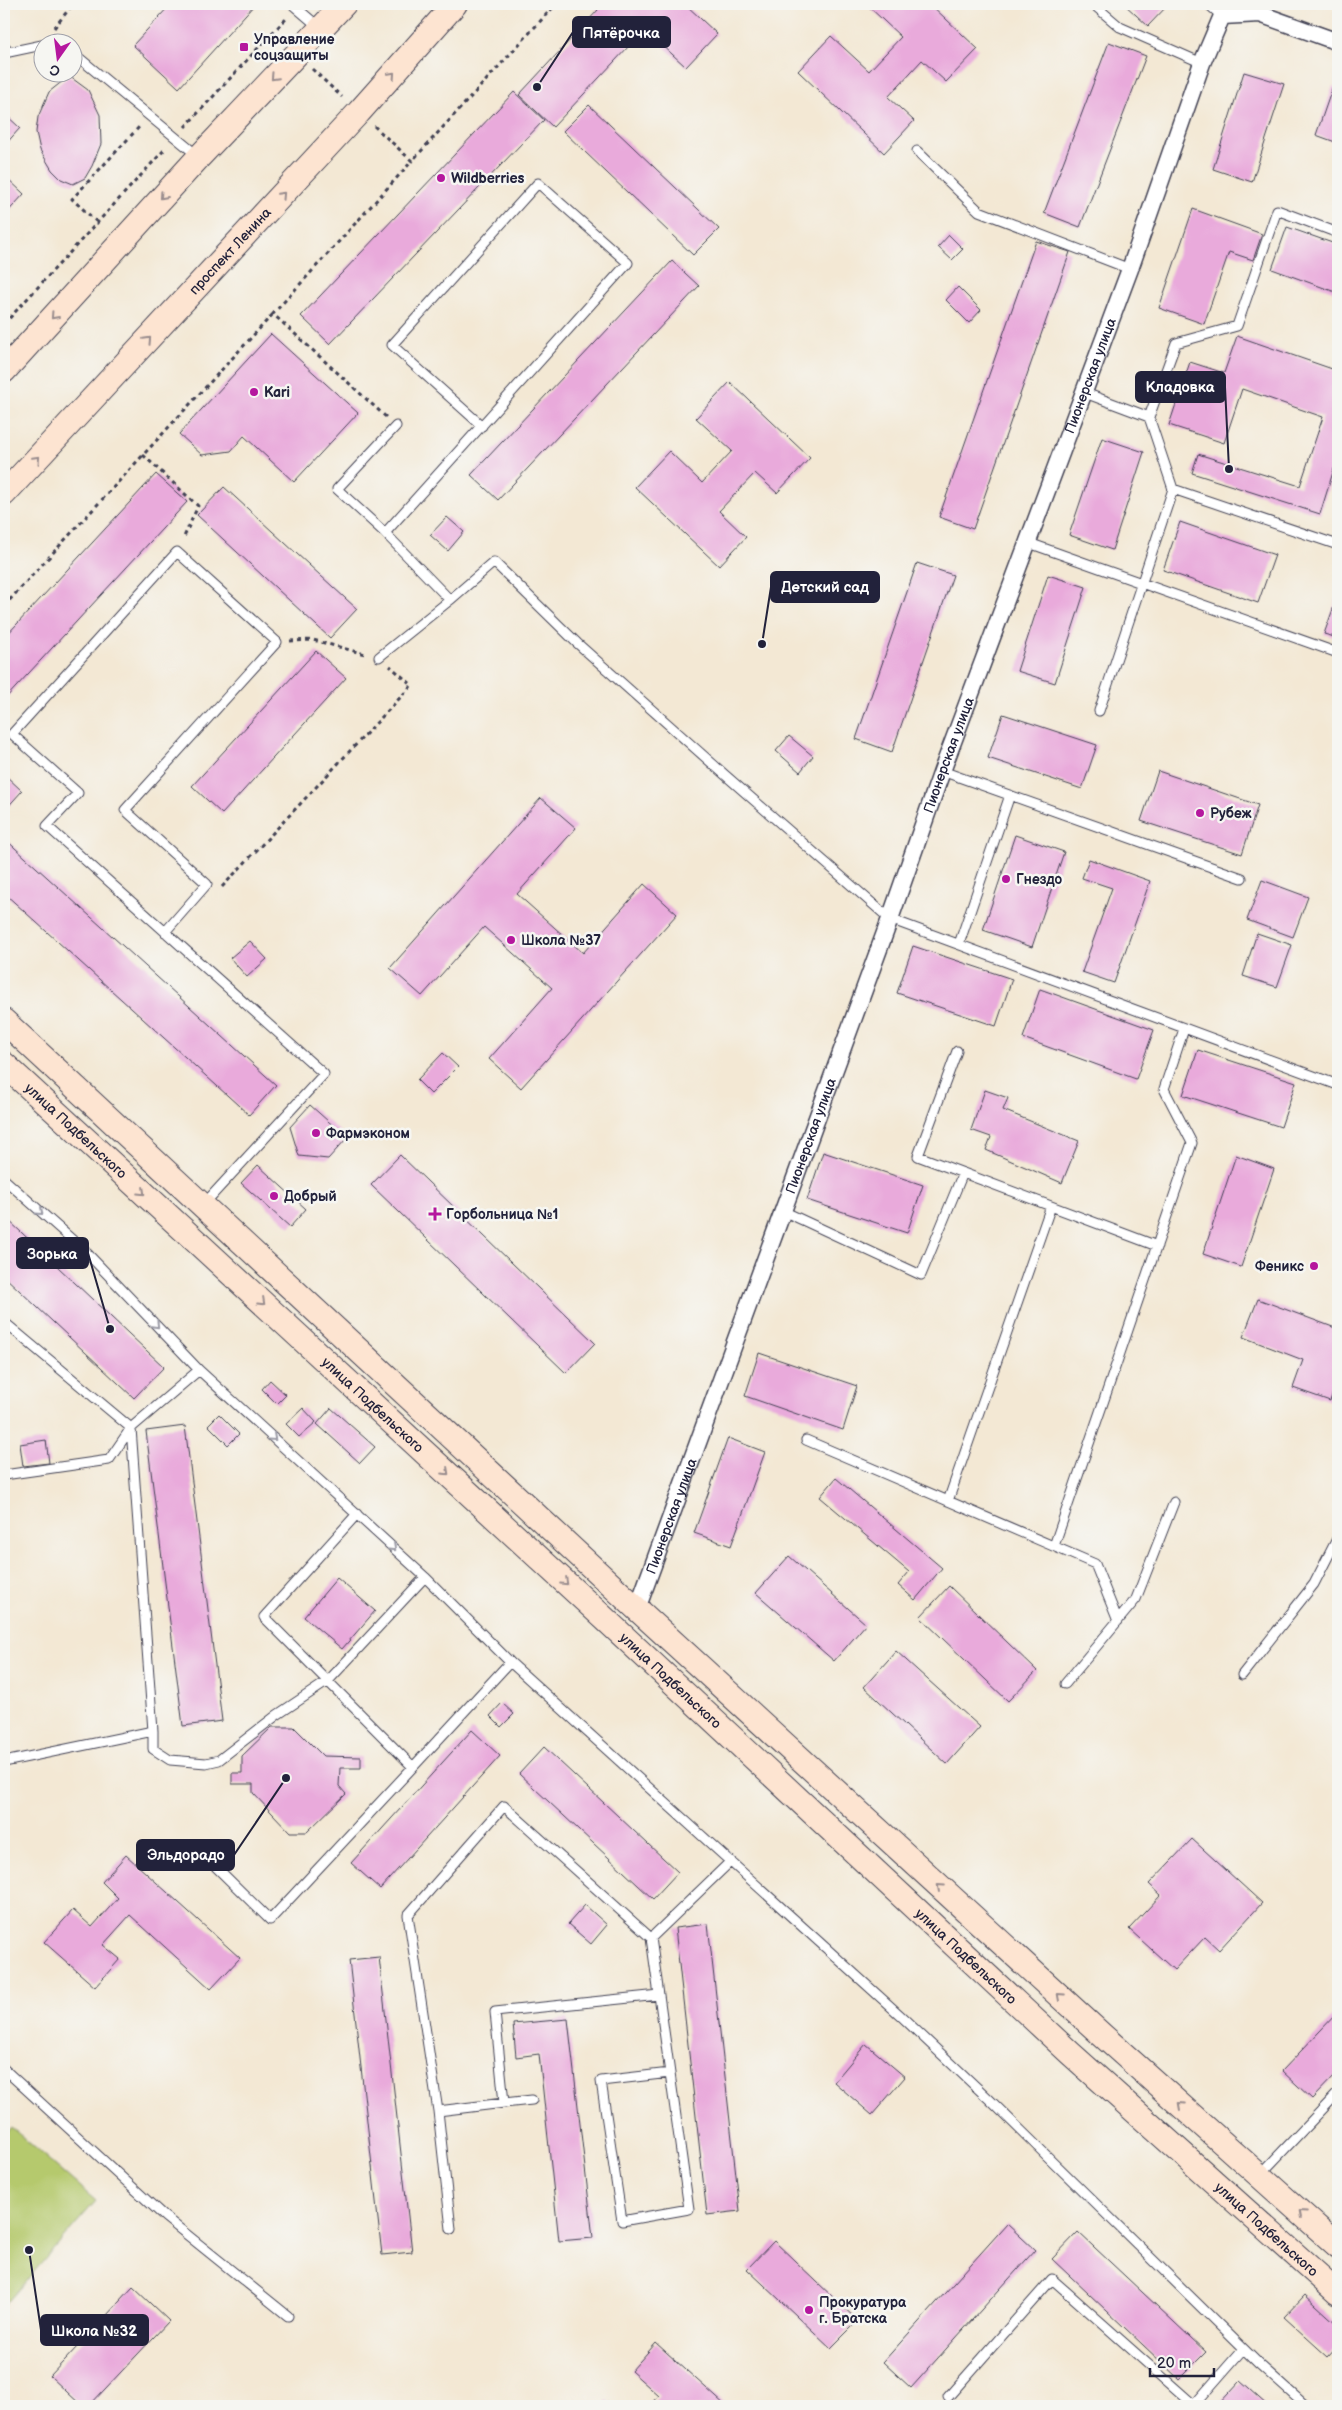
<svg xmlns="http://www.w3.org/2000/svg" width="1342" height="2410" viewBox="0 0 1342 2410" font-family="'Balsamiq Sans',sans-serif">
	<rect width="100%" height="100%" fill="#f6f6f2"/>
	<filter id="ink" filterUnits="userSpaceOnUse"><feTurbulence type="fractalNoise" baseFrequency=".02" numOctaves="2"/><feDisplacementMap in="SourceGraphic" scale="10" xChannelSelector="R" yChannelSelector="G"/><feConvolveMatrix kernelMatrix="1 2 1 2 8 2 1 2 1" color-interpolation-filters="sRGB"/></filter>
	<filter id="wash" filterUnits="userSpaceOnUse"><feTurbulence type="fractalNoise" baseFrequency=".0096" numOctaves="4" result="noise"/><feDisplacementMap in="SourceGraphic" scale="20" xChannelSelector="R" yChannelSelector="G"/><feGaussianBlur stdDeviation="1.12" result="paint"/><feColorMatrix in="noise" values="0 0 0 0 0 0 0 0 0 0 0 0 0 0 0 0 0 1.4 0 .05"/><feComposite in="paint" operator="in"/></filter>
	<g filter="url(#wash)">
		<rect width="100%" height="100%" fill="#f3e8d4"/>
		<!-- green -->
		<path fill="#b5c96d" stroke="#6c7654" d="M11,2127L96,2201L4,2306V2135Z"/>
		<g id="blocks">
			<!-- building -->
			<path fill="#e9aadb" d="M171,4H255L179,88L133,45Z
				M591,4H685L717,34L686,67L645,29L553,127L519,95L598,10Z
				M866,4H930L978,49L946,82L922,60L888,97L914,121L884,153L798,71L831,36L869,71L901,37Z
				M1124,4H1169L1148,26Z
				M1109,42L1146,56L1080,227L1044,213Z
				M1244,72L1284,84L1252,182L1213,169Z
				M69,76L88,90L100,115L101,144L92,166L85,178L73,184L61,179L52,170L40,150L36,132L38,117L49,92Z
				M1333,86L1338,88V143L1316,135Z
				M514,92L544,120L330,344L301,316Z
				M589,105L719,229L693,255L563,131Z
				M4,113L20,128L4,146Z
				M4,175L24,194L4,216Z
				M1193,209L1262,234L1253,260L1229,252L1204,324L1159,308Z
				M1287,227L1338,245V293L1272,269Z
				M949,235L963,249L952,260L938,247Z
				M1036,241L1070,252L973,529L939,517Z
				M672,261L699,286L498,500L471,475Z
				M958,287L981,310L969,323L946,300Z
				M271,334L358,413L294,482L244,436L231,451L202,455L179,434Z
				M1237,336L1338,371V456L1320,514L1192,473L1198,454L1300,486L1323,417L1242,389L1224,443L1169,425L1190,362L1224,373Z
				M730,382L810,458L777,493L755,473L719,511L746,537L719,566L635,487L669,451L702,483L732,451L696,418Z
				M1102,438L1144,452L1112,550L1069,535Z
				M156,474L187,502L4,700V638Z
				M224,487L357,609L330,638L197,515Z
				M447,517L464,532L448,551L430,535Z
				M1180,522L1275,555L1258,603L1163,570Z
				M917,563L953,575L892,752L856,739Z
				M1048,575L1086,587L1055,683L1017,671Z
				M1338,595V638L1324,634Z
				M316,651L346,678L222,814L192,786Z
				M1003,714L1097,745L1082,789L988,758Z
				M789,736L813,756L800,772L776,751Z
				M1158,771L1258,805L1242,854L1141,821Z
				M4,774L22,791L4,811Z
				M541,798L576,828L517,894L583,953L644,884L677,914L521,1088L489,1059L552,988L484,927L422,996L390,968Z
				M1015,835L1064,852L1032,947L983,930Z
				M4,838L276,1085L249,1115L4,893Z
				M1089,859L1150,881L1114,983L1082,972L1112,888L1082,878Z
				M1262,880L1308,897L1293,937L1247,920Z
				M1257,933L1292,945L1277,987L1243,976Z
				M250,941L267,959L247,977L230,958Z
				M913,946L1012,979L996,1026L897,993Z
				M1040,989L1154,1030L1136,1079L1023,1038Z
				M1198,1050L1296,1082L1281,1127L1183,1095Z
				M443,1053L458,1067L431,1094L417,1080Z
				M985,1090L1008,1098L1003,1110L1079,1141L1062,1183L986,1150L991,1137L971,1130Z
				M310,1105L347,1138L328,1159L299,1156L290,1127Z
				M823,1152L923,1185L907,1233L807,1200Z
				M400,1155L595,1343L566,1373L371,1185Z
				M1236,1155L1274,1169L1241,1267L1203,1254Z
				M258,1165L306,1209L290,1227L241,1183Z
				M4,1216L164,1367L134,1398L4,1276Z
				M1258,1299L1338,1329V1378L1330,1401L1293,1388L1303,1360L1243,1337Z
				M759,1353L857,1386L843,1430L745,1396Z
				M270,1380L286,1395L277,1404L262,1389Z
				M303,1408L316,1422L299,1437L286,1424Z
				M331,1408L375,1447L360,1463L317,1424Z
				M219,1414L239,1434L228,1445L208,1425Z
				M185,1426L222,1721L183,1726L146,1431Z
				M728,1438L765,1452L731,1546L694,1533Z
				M46,1440L49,1463L23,1466L20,1444Z
				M836,1478L942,1568L915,1600L898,1585L909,1572L820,1497Z
				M789,1556L866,1624L834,1661L756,1593Z
				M337,1578L375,1611L342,1649L304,1617Z
				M949,1586L1037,1671L1008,1701L920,1617Z
				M896,1651L980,1727L947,1764L864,1687Z
				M502,1703L514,1714L501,1727L490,1716Z
				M272,1727H294L323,1756L361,1757V1768H340L339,1786L346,1794L307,1832H290L253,1793V1784H232V1773H242V1756Z
				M472,1730L500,1756L380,1889L351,1863Z
				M544,1747L678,1872L653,1899L519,1774Z
				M1192,1839L1262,1903L1219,1950L1205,1937L1174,1970L1129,1929L1161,1895L1149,1884Z
				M126,1855L240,1958L211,1989L130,1915L103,1945L120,1959L95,1987L44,1942L73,1910L92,1927L118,1898L102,1882Z
				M585,1905L607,1925L591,1944L568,1924Z
				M708,1924L740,2211L707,2215L675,1928Z
				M379,1957L412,2252L382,2255L349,1960Z
				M1338,2012V2072L1312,2099L1282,2071Z
				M568,2019L593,2238L559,2241L539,2054L516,2057L513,2024Z
				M866,2044L905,2077L872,2115L834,2082Z
				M1007,2224L1035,2250L911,2388L883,2362Z
				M1078,2232L1206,2352L1179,2379L1052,2259Z
				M774,2241L858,2321L831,2348L747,2269Z
				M133,2287L169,2321L89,2406H82L50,2376Z
				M1305,2295L1338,2325V2346L1328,2357L1284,2317Z
				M656,2343L726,2406H650L659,2396L631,2371Z
				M1240,2381L1268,2406H1217Z
				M607,2401L613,2406H602Z"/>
		</g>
	</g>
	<g filter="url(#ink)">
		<use href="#blocks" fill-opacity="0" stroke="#414052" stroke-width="1"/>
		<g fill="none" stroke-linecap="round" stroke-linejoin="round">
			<defs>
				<path id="service" d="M292,4L320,28
					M1093,4L1120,27L1202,63
					M1208,4L1222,16L1227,4
					M58,42H60
					M4,47L9,52L42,45
					M72,52L198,156
					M917,151L979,211L1130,269
					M1085,393L1149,417L1173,489L1099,711
					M1149,417L1176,343L1237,326L1277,210L1338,233
					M396,426L337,489L385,533L450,600L494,562L577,643L724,774L890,919L1338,1085
					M1173,489L1338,545
					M385,533L628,263L538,183L392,345L482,426
					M1029,543L1338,653
					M379,657L450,600
					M942,771L1242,878
					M165,932L207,884L125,810L277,642L177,552L12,734L78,793L47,826L324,1074L204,1204
					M959,944L1010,795
					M957,1051L918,1156L1157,1246
					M4,1179L86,1252L199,1370L425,1577L510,1662L901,2016L990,2100L1259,2364L1306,2406
					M783,1211L921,1275L963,1173
					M4,1322L131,1428L153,1731
					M806,1440L1095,1564L1118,1621
					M4,1475L109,1460L131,1428L199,1370
					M948,1501L1051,1206
					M357,1514L264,1617L413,1767L510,1662
					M1054,1546L1192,1143L1164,1089L1184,1029
					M1242,1675L1314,1584L1338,1537
					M1065,1684L1136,1599L1174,1502
					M4,1762L153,1731V1749L170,1760L206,1763L219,1760L277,1715L328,1681L425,1577
					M213,1864L270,1920L413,1767
					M4,2069L165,2217L288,2316
					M670,2073L601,2081L622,2221L689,2209L651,1938L731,1861
					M504,2103L532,2100
					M438,2111L408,1915L504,1806L651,1938
					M1260,2175L1338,2093
					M451,2229L438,2111L504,2103L495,2012L659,1995
					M948,2397L1052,2279L1194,2405L1243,2349"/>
				<g id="minor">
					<path id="s1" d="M637,1609L890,919L942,771L1130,269L1202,63L1222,16L1260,14L1338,42"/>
				</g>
				<g id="secondary">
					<path d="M4,371L199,157L344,4"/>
					<path id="s2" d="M4,494L359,112L455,4"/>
					<path d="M4,1021L637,1609L1102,2035L1338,2246"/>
					<path id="s3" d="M4,1064L605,1619L1070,2053L1338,2293"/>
				</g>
			</defs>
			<!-- service casing -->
			<use href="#service" stroke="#414052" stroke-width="11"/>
			<!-- minor casing -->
			<use href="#minor" stroke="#414052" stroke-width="19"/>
			<!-- secondary casing -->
			<use href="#secondary" stroke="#414052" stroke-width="26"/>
			<!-- path -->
			<path stroke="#414052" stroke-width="3" stroke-dasharray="4 4" stroke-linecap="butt" d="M54,28L73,4
				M280,39L273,32L287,18
				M312,69L342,97
				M374,126L412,161L556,4
				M185,127L273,32
				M97,222L72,199L140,126
				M4,324L166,148
				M386,417L273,314L412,161
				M143,455L198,506L183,539
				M4,606L273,314
				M290,641L313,640L365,654
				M222,887L412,685L390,666"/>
			<!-- service -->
			<use href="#service" stroke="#fff" stroke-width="9"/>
			<!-- minor -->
			<use href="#minor" stroke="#fff" stroke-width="16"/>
			<!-- secondary -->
			<use href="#secondary" stroke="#fde4d1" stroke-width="24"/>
		</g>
		<!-- one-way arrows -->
		<defs><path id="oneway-chevron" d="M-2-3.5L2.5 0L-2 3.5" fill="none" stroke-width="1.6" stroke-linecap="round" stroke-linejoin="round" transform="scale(1.25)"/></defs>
		<g stroke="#9a8d8e">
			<use href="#oneway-chevron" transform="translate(392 75) rotate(-48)"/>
			<use href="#oneway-chevron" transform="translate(274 77) rotate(133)"/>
			<use href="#oneway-chevron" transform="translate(282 195) rotate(-47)"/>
			<use href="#oneway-chevron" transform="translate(163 196) rotate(132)"/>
			<use href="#oneway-chevron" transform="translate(54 316) rotate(132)"/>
			<use href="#oneway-chevron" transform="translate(148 340) rotate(-47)"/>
			<use href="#oneway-chevron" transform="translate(37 459) rotate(-47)"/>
			<use href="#oneway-chevron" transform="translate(142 1192) rotate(43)"/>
			<use href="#oneway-chevron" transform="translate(262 1302) rotate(43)"/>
			<use href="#oneway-chevron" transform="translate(446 1472) rotate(43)"/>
			<use href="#oneway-chevron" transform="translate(565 1582) rotate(43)"/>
			<use href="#oneway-chevron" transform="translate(940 1887) rotate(-138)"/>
			<use href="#oneway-chevron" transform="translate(1060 1996) rotate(-138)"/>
			<use href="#oneway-chevron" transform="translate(1181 2105) rotate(-138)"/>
			<use href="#oneway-chevron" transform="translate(1302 2213) rotate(-138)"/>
		</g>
		<g stroke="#9c9ca7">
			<use href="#oneway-chevron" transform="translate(40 1212) rotate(42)"/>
			<use href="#oneway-chevron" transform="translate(156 1325) rotate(46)"/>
			<use href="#oneway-chevron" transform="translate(273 1438) rotate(42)"/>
			<use href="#oneway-chevron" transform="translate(393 1548) rotate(43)"/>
		</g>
	</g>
	<!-- markers -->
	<g fill="#b5179e" stroke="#f6f6f2" stroke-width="2">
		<rect x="239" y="42" width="10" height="10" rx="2.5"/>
		<circle cx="441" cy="178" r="5"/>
		<circle cx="254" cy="392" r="5"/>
		<circle cx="1200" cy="813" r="5"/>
		<circle cx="1006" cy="879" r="5"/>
		<circle cx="511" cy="940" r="5"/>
		<circle cx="316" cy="1133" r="5"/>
		<circle cx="274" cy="1196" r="5"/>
		<path d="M432.5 1206.5h5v5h5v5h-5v5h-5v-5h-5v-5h5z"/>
		<circle cx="1314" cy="1266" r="5"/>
		<circle cx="809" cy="2310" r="5"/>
	</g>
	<g text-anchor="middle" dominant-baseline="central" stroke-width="5" stroke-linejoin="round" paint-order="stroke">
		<!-- poi labels -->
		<g font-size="14" font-weight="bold" fill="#22223b" stroke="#f6f6f2" text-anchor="start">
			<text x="254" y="39">Управление<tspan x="254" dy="16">соцзащиты</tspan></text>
			<text x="451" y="178">Wildberries</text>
			<text x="264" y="392">Kari</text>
			<text x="1210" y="813">Рубеж</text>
			<text x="1016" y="879">Гнездо</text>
			<text x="521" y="940">Школа №37</text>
			<text x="326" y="1133">Фармэконом</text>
			<text x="284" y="1196">Добрый</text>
			<text x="446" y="1214">Горбольница №1</text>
			<text x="1304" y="1266" text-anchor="end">Феникс</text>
			<text x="819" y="2302">Прокуратура<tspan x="819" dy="16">г. Братска</tspan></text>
		</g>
		<!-- street labels -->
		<g font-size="14" fill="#22223b" stroke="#f6f6f2">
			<text stroke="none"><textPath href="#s2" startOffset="332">проспект Ленина</textPath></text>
			<text stroke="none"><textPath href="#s1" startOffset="1314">Пионерская улица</textPath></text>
			<text stroke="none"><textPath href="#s1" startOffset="909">Пионерская улица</textPath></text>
			<text stroke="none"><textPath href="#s3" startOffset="98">улица Подбельского</textPath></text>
			<text stroke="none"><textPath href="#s1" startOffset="504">Пионерская улица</textPath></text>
			<text stroke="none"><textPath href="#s3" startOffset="502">улица Подбельского</textPath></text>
			<text stroke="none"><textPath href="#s1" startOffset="99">Пионерская улица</textPath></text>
			<text stroke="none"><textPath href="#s3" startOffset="908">улица Подбельского</textPath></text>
			<text stroke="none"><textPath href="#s3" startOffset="1312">улица Подбельского</textPath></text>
			<text stroke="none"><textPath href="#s3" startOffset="1718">улица Подбельского</textPath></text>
		</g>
	</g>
	<!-- callouts -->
	<path fill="none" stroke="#22223b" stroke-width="2" d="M537 87L573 32M1229 469L1225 387M762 644L771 587M110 1329L88 1253M286 1778L234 1855M29 2250L41 2330"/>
	<g fill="#22223b" stroke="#f6f6f2" stroke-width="2">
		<circle cx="537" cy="87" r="5"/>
		<circle cx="1229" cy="469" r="5"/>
		<circle cx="762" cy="644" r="5"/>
		<circle cx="110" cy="1329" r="5"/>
		<circle cx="286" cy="1778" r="5"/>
		<circle cx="29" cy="2250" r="5"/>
	</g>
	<g fill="#22223b" stroke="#22223b" stroke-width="2">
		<rect x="573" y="17" width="97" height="30" rx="5"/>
		<rect x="1136" y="372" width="89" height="30" rx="5"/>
		<rect x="771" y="572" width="108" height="30" rx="5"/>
		<rect x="17" y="1238" width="71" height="30" rx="5"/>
		<rect x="137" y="1840" width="97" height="30" rx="5"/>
		<rect x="41" y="2315" width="107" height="30" rx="5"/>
	</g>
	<g font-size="15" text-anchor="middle" font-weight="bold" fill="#fff">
		<text x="621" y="38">Пятёрочка</text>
		<text x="1180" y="392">Кладовка</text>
		<text x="825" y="592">Детский сад</text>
		<text x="52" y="1259">Зорька</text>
		<text x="186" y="1860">Эльдорадо</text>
		<text x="94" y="2336">Школа №32</text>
	</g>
	<!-- margin -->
	<rect width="1342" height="2410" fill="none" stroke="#f6f6f2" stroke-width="20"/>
	<!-- north arrow -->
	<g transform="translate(58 58) rotate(194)"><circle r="24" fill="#f6f6f2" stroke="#a1a1a9"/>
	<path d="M0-4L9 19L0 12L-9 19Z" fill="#b5179e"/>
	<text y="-8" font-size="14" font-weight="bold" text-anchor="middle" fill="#22223b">С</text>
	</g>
	<!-- scale -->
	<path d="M1150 2368v8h64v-8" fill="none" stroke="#22223b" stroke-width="2.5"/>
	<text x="1157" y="2368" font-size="15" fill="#22223b" stroke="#f6f6f2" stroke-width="4" paint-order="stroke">20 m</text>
</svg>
